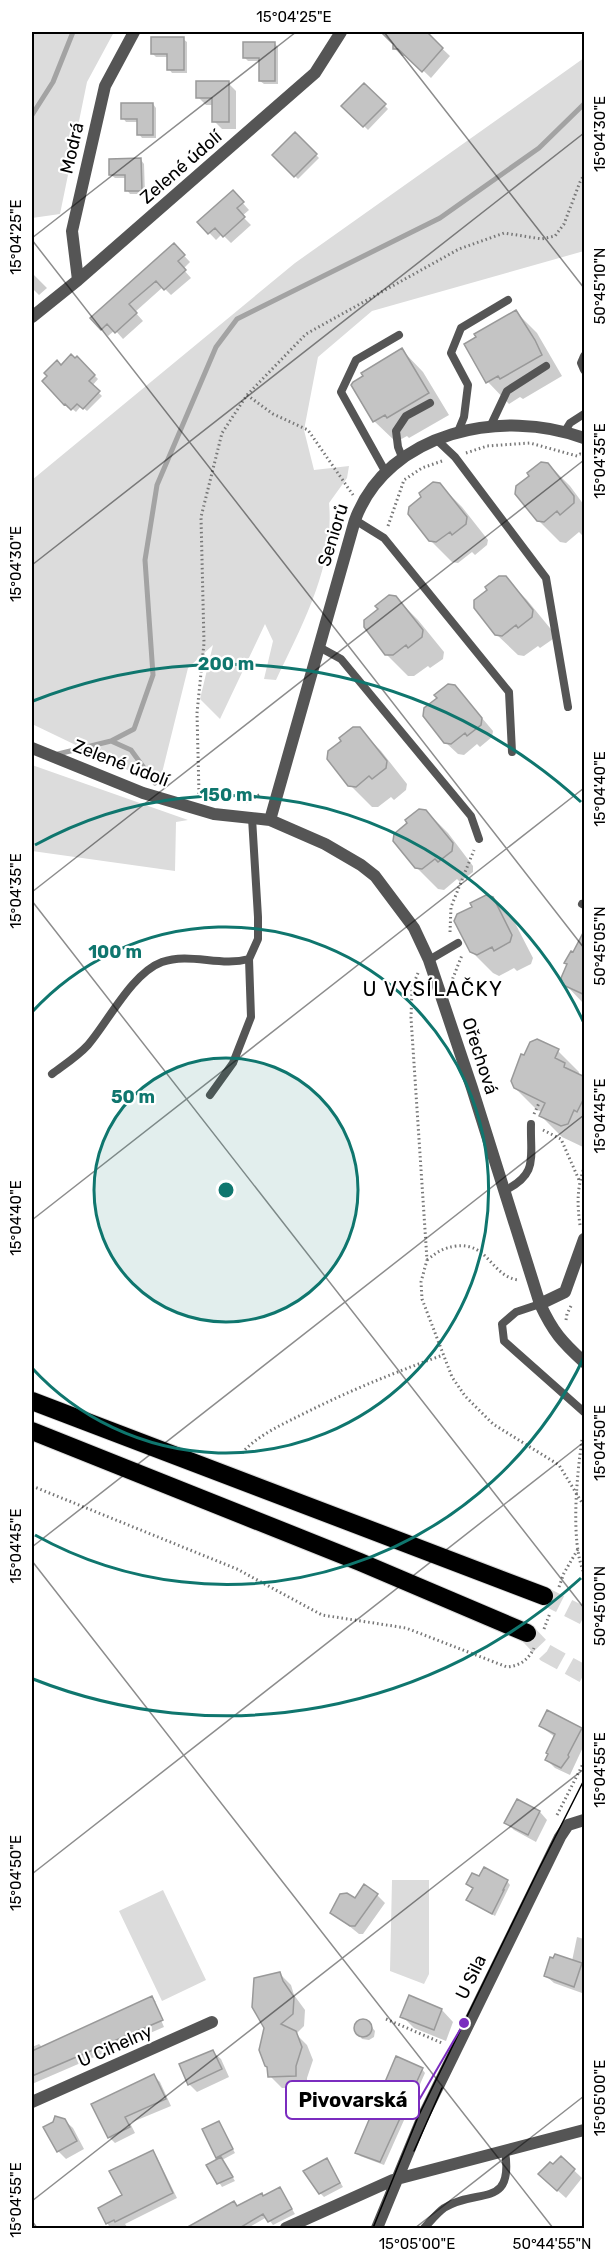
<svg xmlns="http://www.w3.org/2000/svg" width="616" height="2260" viewBox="0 0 616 2260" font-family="Rubik,sans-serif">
	<rect width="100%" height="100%" fill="#fff"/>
	<!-- green -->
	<path fill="#dcdcdc" d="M32,32H114L87,82L60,214L32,218Z
		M584,58V251L372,311L318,357L304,430L314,470L349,466L347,478L329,503C335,566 302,625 276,680L264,679L273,641L265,624L220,719L200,699L213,645L188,668L159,785L32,724V480L295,263Z
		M32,765L188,820L176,822L175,871L32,851Z
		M392,1880H429V1974L424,1984L390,1971Z
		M163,1890L206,1980L162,2001L119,1911Z"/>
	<!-- shadow -->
	<path fill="#0003" d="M390,32H428V35L450,56L431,78L408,56H402L394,48V43L387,35Z
		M183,39L187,42V73H172L169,69V57H156L153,54Z
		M274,43L278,47V84H264L260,81V61H248L244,57Z
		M228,83L236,91V129H222L214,121V105H206L198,97Z
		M364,85L388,109L368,130L344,106Z
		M153,104L156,108V138H142L139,134V122H126L123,118Z
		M295,134L319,158L298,179L274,155Z
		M141,160L144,164L145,194H130L127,190L126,178H115L111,175Z
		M233,192L249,210L242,216L251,225L231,243L222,234L216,240L199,222Z
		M174,245L190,262L183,269L191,278L171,295L163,287L135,312L143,321L123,339L115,330L108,336L102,329Z
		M32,273L47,288L39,295L32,288Z
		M516,312L537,333L562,376L523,399L520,397L509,404L488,382L466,345Z
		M402,350L423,372L449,415L409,438L407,436L396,442L374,421Z
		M77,358L98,379L92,386L102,396L87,411L81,406L76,412L69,406L68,408L44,381L61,367Z
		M548,464L570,486L584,505V533L582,535L579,532L566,543L560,542L538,520Z
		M440,485L462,507L488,540L487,545L475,555L472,552L458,563L452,562L430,540Z
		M505,578L527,600L554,633L553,639L540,648L538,646L524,656L518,655L496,634Z
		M396,598L418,620L444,652L443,659L430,668L428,666L414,676H408L386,654Z
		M455,686L493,731L492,737L480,747L477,744L464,755L458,754L445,742Z
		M359,729L381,751L407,784L406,790L394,800L391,797L378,807H372L350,785Z
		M426,811L448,833L473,866V872L460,882L457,879L444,890L438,889L416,867Z
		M492,899L514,921L533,958L531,964L517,971L514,968L499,976L493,973L471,951Z
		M584,938V1004L565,984L574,954Z
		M558,1051L579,1072L578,1076L584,1080L583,1147L562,1137L541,1116L543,1112L537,1110L515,1088Z
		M540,1726L581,1729L584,1733V1745L570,1775L555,1768L547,1760L555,1737Z
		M540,1812L547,1820L536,1842L514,1830L506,1822Z
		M480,1878L507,1881L510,1885L495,1916L468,1900L474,1889L468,1884Z
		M377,1895L385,1903L363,1934H359L332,1912L355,1900Z
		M577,1937L584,1939V1984L582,1993L554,1983L546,1976L554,1959L572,1961Z
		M279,1973L291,1985L294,1995L305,2010L304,2026L296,2034L307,2045L313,2060L307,2078V2087L282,2088L270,2076L266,2028Z
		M410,1997L442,2010L453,2022L446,2041L414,2028L402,2016Z
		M152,1998L156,2002H153L164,2027L32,2084V2047L39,2044L42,2047Z
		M361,2020L367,2021L375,2031L374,2037L369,2040L362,2039L355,2029L356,2023Z
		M213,2052L221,2059L229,2077L197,2092L189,2084Z
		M422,2069L425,2073L384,2165L360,2156L357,2152Z
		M154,2076L160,2082L171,2106L130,2123L135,2133L115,2143L109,2137Z
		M64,2120L73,2128L84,2149L66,2159L58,2151Z
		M219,2123L235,2153L222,2160L235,2181L222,2187L208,2165L219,2159L217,2157Z
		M153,2152L157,2157L177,2198L125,2224L128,2228H110L100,2209L124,2196Z
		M561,2158L582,2178L566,2198L548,2182L553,2167Z
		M327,2160L343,2187L324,2197L320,2193Z
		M280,2189L295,2214L273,2225L267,2217L248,2228H187L234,2202L238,2207L262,2194L264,2197Z"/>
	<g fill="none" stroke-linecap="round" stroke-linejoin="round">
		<!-- stream -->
		<path stroke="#a3a3a3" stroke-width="5" d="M32,115L53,82L73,32
			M111,741L134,729L153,675L145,560L157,485L216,347L237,319L440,218L539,148L584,104
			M58,754L111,741L131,750L155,783"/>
	</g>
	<!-- building -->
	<path fill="#c4c4c4" stroke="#999" stroke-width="1.5" d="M381,32H427L443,48L422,72L398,49H393V44Z
		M151,37H184V70H167V54H151Z
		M243,42H275V81H259V58H243Z
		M196,81H229V122H212V98H196Z
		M364,83L386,104L363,127L341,106Z
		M121,103H153V135H137V119H121Z
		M295,132L317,154L294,177L272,155Z
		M141,158L142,191H125V175H109V159Z
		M233,190L244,202L237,208L245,217L223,237L215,228L208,234L197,222Z
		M174,243L185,255L178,261L186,270L164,290L156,281L129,304L137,313L115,333L107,324L101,330L90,318Z
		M516,310L535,340L542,355L500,379L498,376L486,383L464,344L476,337L474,334Z
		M402,348L429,393L387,418L385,415L373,422L351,385L353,382L363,376L361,373Z
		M71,354L75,358L77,356L95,375L89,381L100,391L83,409L77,404L71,410L65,404L64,405L42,381L47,376L44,373L57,360L61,365Z
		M541,462L548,463L574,496V503L560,515L557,511L544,522L537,521L515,494L516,486L529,476L527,473Z
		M433,482L440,483L467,517L466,524L452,535L450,532L436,542L429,541L408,514L409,507L421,497L419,493Z
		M499,576H506L533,610L532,617L518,628L516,625L502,636L495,635L474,608V600L487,590L485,587Z
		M389,595L396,596L423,630L422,637L408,648L406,645L393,655H385L364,627V620L378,609L375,606Z
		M448,684L455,685L482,718L481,725L467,736L465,733L451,744L444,743L423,716L424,708L437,698L434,695Z
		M353,727H360L387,761L386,768L372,779L369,776L356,787L348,786L327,759L328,751L341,741L339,738Z
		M419,809L426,810L453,843L452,851L438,862L435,859L422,869L415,868L393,841L394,834L407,823L405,820Z
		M486,895L493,897L512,935L510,942L494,951L492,947L477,955L470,952L454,921L457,914L472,907L470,903Z
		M585,929V995L563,985L561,978L567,964L564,963L571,951L573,952Z
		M537,1039L559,1049L555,1058L565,1063L564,1067L585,1077V1096L577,1112L574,1110L568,1124L561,1126L539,1116L545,1103L514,1088L511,1081L521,1054L524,1055L530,1042Z
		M547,1710L582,1728L568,1755L569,1757L561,1768L545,1760L548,1754L546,1753L555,1734L539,1726Z
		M517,1799L540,1811L528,1835L504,1823Z
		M484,1867L508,1880L503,1890H504L492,1914L466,1900L473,1888L466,1884L472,1873L479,1876Z
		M364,1884L378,1894L355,1926H350L330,1913L340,1894L347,1893L355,1898Z
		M555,1954L582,1963L574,1987L544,1976L550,1957L553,1958Z
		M280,1972L283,1981L294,1997L293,2014L281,2024L296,2031L302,2047L296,2066V2076L268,2077L267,2067L265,2066L259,2050L264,2028L252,2007L254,1978Z
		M409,1995L442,2009L434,2030L400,2017Z
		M152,1996L163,2020L32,2076V2051Z
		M354 2028a9 9 0 1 1 18 0a9 9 0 1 1-18 0Z
		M213,2050L222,2069L188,2085L179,2064Z
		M396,2056L423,2068L380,2162L355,2153Z
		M154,2074L166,2099L125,2117L130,2127L108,2138L91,2104Z
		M55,2116L65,2119L77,2141L57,2152L43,2127L53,2122Z
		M219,2121L233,2149L216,2158L202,2129Z
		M153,2150L173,2193L115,2222L114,2220L106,2224L98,2208L122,2195L109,2171Z
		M561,2156L575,2169L557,2191L538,2174L550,2162L553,2164Z
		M221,2157L233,2177L217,2184L206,2165Z
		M327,2158L340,2183L319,2194L303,2171Z
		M280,2187L292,2209L268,2222L263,2214L238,2229H184L234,2201L237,2206L262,2193L263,2196Z"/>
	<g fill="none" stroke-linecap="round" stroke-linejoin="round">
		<!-- highway-tunnel -->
		<path stroke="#d9d9d9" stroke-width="18" stroke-dasharray="18 9" stroke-linecap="butt" d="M544,1596L584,1616
			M527,1633L546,1653L584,1674"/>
		<defs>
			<path id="highway" d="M32,1401L544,1596
				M32,1431L360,1562L527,1633"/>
		</defs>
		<!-- highway casing -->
		<use href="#highway" stroke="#dbdbdb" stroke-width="20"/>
		<!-- path -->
		<path stroke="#777" stroke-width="3" stroke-dasharray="1.5 3" stroke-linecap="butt" d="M247,395L273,414L308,430L353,495
			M466,453L487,446L530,443L577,456L580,454L584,455
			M388,526L404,480L422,468L442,461
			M199,794L197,713L204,643L201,517L222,433L247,395L306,334L459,249L504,233L542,239L555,236L564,224L580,182L584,175
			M246,802L261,794
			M450,932L451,907L474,850
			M418,973L412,988L411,1018L427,1260L421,1282L422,1299L452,1377L465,1396L493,1424L559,1465L584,1506
			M451,983L462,955
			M534,1114L539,1103
			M543,1130L561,1139L579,1180
			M580,1225C577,1204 577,1188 584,1168
			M427,1260C437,1252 443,1248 456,1246C489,1242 491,1277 519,1280
			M566,1320L567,1314L572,1304
			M584,1436L582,1440C577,1474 570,1542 584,1573
			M242,1453C257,1436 279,1426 299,1416C346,1392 393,1373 443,1355
			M32,1486L237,1569L322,1615L406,1628L507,1667C520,1666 529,1659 534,1648
			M559,1587L564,1573L578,1549
			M544,1629L550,1613
			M557,1815L584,1762
			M386,2019L442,2043"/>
		<!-- lane -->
		<path stroke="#555" stroke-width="8" d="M584,356L581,363L584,370
			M490,427L507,391L546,366
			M565,431L570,423L584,414
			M457,434L464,417L468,385L451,353L461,328L508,300
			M437,440L455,457L546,578L568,707
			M402,457L398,447L396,431L406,416L430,403
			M385,471L341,392L356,360L399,335
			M355,520L384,538L509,692L512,752
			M319,647L341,659L471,816L479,839
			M582,904L584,905
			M429,960L458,943
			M52,1074C64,1065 78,1056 88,1045C108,1022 132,973 162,962C190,952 220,967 249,959
			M210,1095L233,1063L251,1017L249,959L258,939V917L252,818
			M504,1191C539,1174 530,1158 531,1124
			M540,1304L516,1312L502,1324L504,1341L584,1412
			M424,2228C430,2222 437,2213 444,2208C477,2187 514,2210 505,2151"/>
		<!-- street -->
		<path stroke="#555" stroke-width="12" d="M78,280L72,231L105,86L134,32
			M32,317L78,280L315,73L341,32
			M32,748L143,793L214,814L270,820L325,844L361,865L375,876L414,928L429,960L472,1088L540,1304C553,1332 562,1342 584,1362
			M270,820L355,520C388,431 503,408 584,438
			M540,1304L565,1292L584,1239
			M32,2102L212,2022
			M286,2228L393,2180L584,2130
			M377,2228L422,2119L560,1837L568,1825L584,1820"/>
		<!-- highway -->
		<use href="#highway" stroke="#000" stroke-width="18"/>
		<!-- tram -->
		<path stroke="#000" stroke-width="1.5" d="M414,2151L442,2088
			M373,2228L418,2117L537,1873L584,1780"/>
	</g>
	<!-- ticks -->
	<path fill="none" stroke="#000" stroke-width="1.5" stroke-opacity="0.45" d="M384,32L584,288M32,238L296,32M32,240L584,948M32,565L584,133M32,892L584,460M32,901L584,1608M32,1220L584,788M32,1547L584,1115M32,1561L553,2228M32,1874L584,1442M32,2201L584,1769M32,2221L37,2228M415,2228L584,2096"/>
	<!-- distance rings -->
	<circle cx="226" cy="1190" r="132" fill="#0f766e" fill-opacity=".12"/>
	<g fill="none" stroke="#0f766e" stroke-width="3">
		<circle cx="226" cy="1190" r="132"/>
		<path d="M32 1012A263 263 0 1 1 32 1368"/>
		<path d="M584 1357A395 395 0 0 1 35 1535M35 845A395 395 0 0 1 584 1023"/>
		<path d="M581 1578A526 526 0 0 1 33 1679M33 701A526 526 0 0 1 581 802"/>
	</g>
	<g text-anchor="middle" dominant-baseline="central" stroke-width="4.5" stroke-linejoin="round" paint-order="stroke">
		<!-- street labels -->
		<g font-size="18" fill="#000" stroke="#fff">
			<text transform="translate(72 148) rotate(-77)">Modrá</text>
			<text transform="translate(181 167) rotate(-41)">Zelené údolí</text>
			<text transform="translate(333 535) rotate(-73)">Seniorů</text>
			<text transform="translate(121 763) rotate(21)">Zelené údolí</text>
			<text transform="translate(480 1056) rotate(72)">Ořechová</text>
			<text transform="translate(471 1977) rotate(-64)">U Sila</text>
			<text transform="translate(115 2046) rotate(-24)">U Cihelny</text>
		</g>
		<!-- neighbourhood labels -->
		<g font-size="20" letter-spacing="1.5" fill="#000" stroke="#fff">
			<text x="433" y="989">U VYSÍLAČKY</text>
		</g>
	</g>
	<circle cx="226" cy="1190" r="9" fill="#0f766e" stroke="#fff" stroke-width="3"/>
	<g font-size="18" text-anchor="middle" font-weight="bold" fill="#0f766e" stroke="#fff" stroke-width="4.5" stroke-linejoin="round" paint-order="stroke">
		<text x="226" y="670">200 m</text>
		<text x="226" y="801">150 m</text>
		<text x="115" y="958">100 m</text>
		<text x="133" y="1103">50 m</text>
	</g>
	<!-- callouts -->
	<path fill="none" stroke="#7b2cbf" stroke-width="2" d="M464 2023L419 2100"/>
	<circle fill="#7b2cbf" stroke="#fff" stroke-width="2" cx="464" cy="2023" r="6"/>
	<rect fill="#fff" stroke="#7b2cbf" stroke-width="2" x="286" y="2081" width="133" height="38" rx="6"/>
	<g font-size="20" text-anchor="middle" font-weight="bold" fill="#000">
		<text x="353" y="2107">Pivovarská</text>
	</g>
	<!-- border -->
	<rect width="616" height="2260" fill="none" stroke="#ffffff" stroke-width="66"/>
	<rect x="33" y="33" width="550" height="2194" fill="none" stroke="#000" stroke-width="2"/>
	<g font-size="15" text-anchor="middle" fill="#000">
		<text x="294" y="22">15°04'25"E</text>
		<text transform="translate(600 134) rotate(-90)" y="5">15°04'30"E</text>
		<text transform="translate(16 237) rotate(-90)" y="5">15°04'25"E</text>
		<text transform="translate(600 286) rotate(-90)" y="5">50°45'10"N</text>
		<text transform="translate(600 461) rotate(-90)" y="5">15°04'35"E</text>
		<text transform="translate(16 564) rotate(-90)" y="5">15°04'30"E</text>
		<text transform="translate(600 789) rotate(-90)" y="5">15°04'40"E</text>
		<text transform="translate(16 891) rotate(-90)" y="5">15°04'35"E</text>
		<text transform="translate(600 946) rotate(-90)" y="5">50°45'05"N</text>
		<text transform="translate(600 1116) rotate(-90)" y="5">15°04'45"E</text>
		<text transform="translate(16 1218) rotate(-90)" y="5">15°04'40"E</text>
		<text transform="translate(600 1443) rotate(-90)" y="5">15°04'50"E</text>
		<text transform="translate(16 1546) rotate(-90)" y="5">15°04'45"E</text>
		<text transform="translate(600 1606) rotate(-90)" y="5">50°45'00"N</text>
		<text transform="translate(600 1770) rotate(-90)" y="5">15°04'55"E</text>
		<text transform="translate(16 1873) rotate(-90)" y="5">15°04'50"E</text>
		<text transform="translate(600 2098) rotate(-90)" y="5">15°05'00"E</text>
		<text transform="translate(16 2200) rotate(-90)" y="5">15°04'55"E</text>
		<text x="417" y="2249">15°05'00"E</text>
		<text x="552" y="2249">50°44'55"N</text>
	</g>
</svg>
